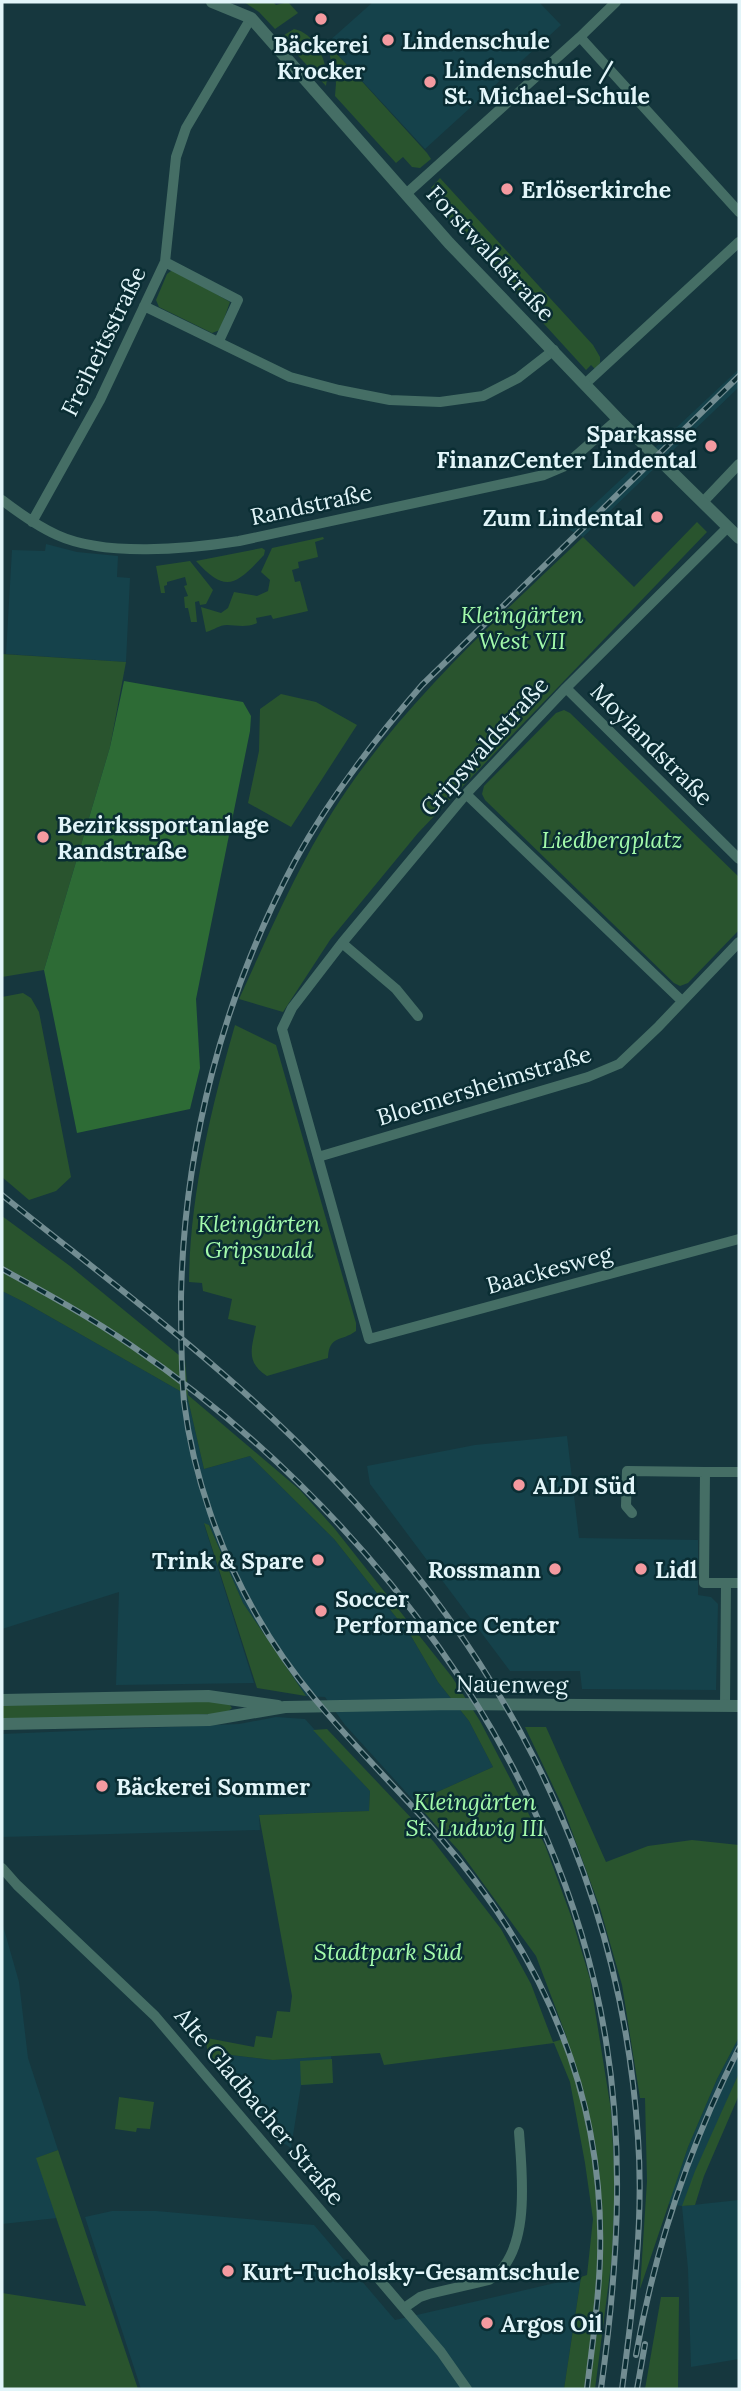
<svg xmlns="http://www.w3.org/2000/svg" width="741" height="2391" viewBox="0 0 741 2391" font-family="Lora,serif">
	<rect width="100%" height="100%" fill="#16373e"/>
	<!-- built -->
	<path fill="#15424b" d="M373,2H539L561,25L425,149L327,43Z
		M739,369V387L583,537L568,529Z
		M46,544L77,552L118,556L117,577L130,578L126,662L6,654L12,550L45,551Z
		M2,1291L24,1302L187,1395L204,1469L250,1456L334,1539L411,1636L438,1682L469,1721L493,1767L415,1802L345,1725L325,1697L306,1696L243,1603L209,1525L204,1524L254,1683L116,1685L119,1592L2,1629Z
		M567,1436L579,1538L698,1540V1595L711,1597L718,1604L716,1690L582,1689L580,1671H510L370,1484L367,1466L475,1445Z
		M276,1717L305,1719L370,1791L369,1811L259,1815L260,1830L2,1837V1734L239,1724Z
		M2,1922L19,1982L28,2058L58,2150L37,2158L57,2218L2,2224Z
		M739,2037V2073L683,2206L739,2200V2359L691,2367L688,2269L682,2206L668,2204L688,2147L717,2079Z
		M231,2055L273,2060L331,2056L333,2083L301,2085L291,2148L280,2141L218,2068L221,2059Z
		M112,2211H156L314,2225L395,2320L581,2277L564,2389H141L85,2217Z"/>
	<!-- green -->
	<path fill="#29542e" d="M244,2H273L276,5L288,2L298,13L275,29L259,12Z
		M294,29C316,33 330,65 326,86L281,37Z
		M327,43L427,153L431,159L420,168L412,167L403,157L396,163L335,96L336,83Z
		M440,178L593,345L600,357V363L595,369L591,365L586,370L442,212L447,206L431,188Z
		M171,271H176L230,302L220,330L212,333L159,307L156,300L167,274Z
		M697,522L707,532L418,833L330,940L283,1012L239,999C274,923 306,846 356,777C421,687 503,613 583,537L634,587Z
		M323,537L324,539L315,542L318,557L298,562L299,568L292,570L295,582L300,581L308,611L273,619L271,615L256,618L257,623C246,628 236,625 227,625C219,625 214,630 206,632L201,607L221,613L228,608L234,592L257,596L268,591L270,580L261,572L272,548Z
		M262,548L265,550L264,555C236,585 226,594 196,561Z
		M190,561L213,590L206,604L200,605L199,601L195,602L197,622H191L188,608H185L184,597L188,596L184,586L187,585L185,577L167,582V585L164,586L165,593H161L156,566Z
		M2,654L126,662L110,747L44,970L2,977Z
		M281,694L316,702L357,725L291,827L248,803L259,751L260,709Z
		M564,710L570,713L739,877V930L688,983L680,986L674,983L485,800L482,794L484,786L556,713Z
		M23,993L31,998L39,1012L71,1177L56,1191L29,1200L2,1177V997Z
		M235,1025L276,1045L356,1323V1331C341,1342 329,1335 328,1358L267,1376C245,1362 252,1348 256,1326L228,1319L232,1299L203,1291L202,1283L189,1282C190,1194 211,1109 235,1025Z
		M2,1216L70,1266L185,1360L188,1395L300,1490L334,1528L452,1677L480,1721L545,1845L571,1916L590,1979L611,2110L615,2185L612,2257L595,2389H564L581,2277L587,2275L593,2219L585,2163L570,2082L554,2043L384,2065L380,2053L273,2060L231,2055L221,2059L218,2068C210,2057 205,2052 207,2038L254,2047L256,2036L272,2038L277,2011L290,2012L292,1996L259,1815L369,1811L370,1791L313,1730L327,1729L434,1842L501,1929L531,1984L553,2042L567,2038L536,1956L461,1853L415,1802L493,1767L469,1721L438,1682L411,1636L334,1539L250,1456L204,1469L187,1395L24,1302L2,1291Z
		M204,1523L209,1525L243,1603L306,1696L257,1688Z
		M217,1701L229,1704L232,1708L225,1714L2,1719V1704Z
		M525,1727H546L606,1862L648,1846L692,1840L739,1845V2037L717,2079L688,2147L640,2289L647,2181L645,2098H640L622,1985L600,1908L563,1807Z
		M332,2059L333,2083L301,2085L300,2061Z
		M739,2073V2095L704,2176L695,2205L682,2206L695,2171Z
		M119,2097L154,2102L150,2129L137,2128L136,2132L115,2129Z
		M58,2150L138,2389H2V2293L86,2306L36,2158Z
		M661,2297H679L678,2389H645Z"/>
	<!-- forest -->
	<path fill="#2d6b35" d="M124,681L243,702L251,716L250,731L196,999L200,1068L190,1109L77,1133L44,970L110,747Z"/>
	<g fill="none" stroke-linecap="round" stroke-linejoin="round">
		<!-- minor -->
		<path stroke="#456e65" stroke-width="10" d="M580,37L739,212
			M406,194L580,37L616,2
			M165,262L238,300L219,341
			M144,306L290,377L339,390L390,400L440,402L483,396L518,378L554,350
			M586,383L739,242
			M2,500C19,513 37,526 57,535C105,557 188,549 239,541L544,475L563,467L618,419
			M703,502L739,464
			M32,522L100,400L165,262L176,157L186,128L251,18
			M728,527L566,688L466,794L342,943L292,1008L282,1029L369,1339L739,1239
			M566,688L739,859
			M466,794L682,1001
			M342,943L396,989L418,1016
			M318,1157L588,1077L619,1064L659,1026L739,942
			M705,1472H739
			M632,1513L626,1506L627,1471L705,1472L704,1583H739
			M725,1706L726,1583
			M2,1868L17,1885L155,2016L441,2352L467,2389
			M404,2308L420,2297L429,2294L489,2280C532,2254 522,2174 519,2132"/>
		<!-- tertiary -->
		<path stroke="#456e65" stroke-width="12" d="M212,2L251,18L449,243L618,419L739,538
			M2,1700L208,1696L278,1706
			M2,1724L209,1720L285,1707L453,1704L739,1706"/>
		<defs>
			<path id="rail" d="M2,1195C100,1274 203,1350 294,1439C491,1632 620,1859 638,2138C644,2222 633,2306 622,2389
				M2,1269C46,1293 90,1317 132,1346C363,1504 561,1759 606,2041C625,2157 617,2273 601,2389
				M636,2355C655,2247 690,2145 739,2048
				M587,2389C592,2345 599,2302 600,2257C605,2094 544,1956 438,1835C375,1763 304,1700 257,1616C220,1552 193,1475 184,1402C181,1367 181,1332 181,1297C184,1145 223,996 295,861C330,797 375,739 422,685L739,376
				M637,2389L645,2344"/>
		</defs>
		<!-- rail casing -->
		<use href="#rail" stroke="#728d92" stroke-width="6"/>
		<!-- rail -->
		<use href="#rail" stroke="#0a2d33" stroke-width="3.5" stroke-dasharray="10" stroke-linecap="butt"/>
	</g>
	<!-- markers -->
	<g fill="#f49aa0" stroke="#0a2d33" stroke-width="2.5">
		<circle cx="321" cy="19" r="7"/>
		<circle cx="388" cy="40" r="7"/>
		<circle cx="430" cy="82" r="7"/>
		<circle cx="507" cy="189" r="7"/>
		<circle cx="711" cy="446" r="7"/>
		<circle cx="657" cy="517" r="7"/>
		<circle cx="43" cy="837" r="7"/>
		<circle cx="519" cy="1485" r="7"/>
		<circle cx="318" cy="1560" r="7"/>
		<circle cx="555" cy="1569" r="7"/>
		<circle cx="641" cy="1569" r="7"/>
		<circle cx="321" cy="1611" r="7"/>
		<circle cx="102" cy="1786" r="7"/>
		<circle cx="228" cy="2271" r="7"/>
		<circle cx="487" cy="2323" r="7"/>
	</g>
	<g text-anchor="middle" dominant-baseline="central" stroke-width="5" stroke-linejoin="round" paint-order="stroke">
		<!-- poi labels -->
		<g font-size="23" font-weight="bold" fill="#e2f5f9" stroke="#0a2d33" text-anchor="start">
			<text x="402" y="40">Lindenschule</text>
			<text x="321" y="44" text-anchor="middle">Bäckerei<tspan x="321" dy="26">Krocker</tspan></text>
			<text x="444" y="69">Lindenschule /<tspan x="444" dy="26">St. Michael-Schule</tspan></text>
			<text x="521" y="189">Erlöserkirche</text>
			<text x="697" y="433" text-anchor="end">Sparkasse<tspan x="697" dy="26">FinanzCenter Lindental</tspan></text>
			<text x="643" y="517" text-anchor="end">Zum Lindental</text>
			<text x="57" y="824">Bezirkssportanlage<tspan x="57" dy="26">Randstraße</tspan></text>
			<text x="533" y="1485">ALDI Süd</text>
			<text x="304" y="1560" text-anchor="end">Trink &amp; Spare</text>
			<text x="541" y="1569" text-anchor="end">Rossmann</text>
			<text x="655" y="1569">Lidl</text>
			<text x="335" y="1598">Soccer<tspan x="335" dy="26">Performance Center</tspan></text>
			<text x="116" y="1786">Bäckerei Sommer</text>
			<text x="242" y="2271">Kurt-Tucholsky-Gesamtschule</text>
			<text x="501" y="2323">Argos Oil</text>
		</g>
		<!-- street labels -->
		<g font-size="23" fill="#e2f5f9" stroke="#0a2d33">
			<text transform="translate(491 253) rotate(47)">Forstwaldstraße</text>
			<text transform="translate(103 341) rotate(-64)">Freiheitsstraße</text>
			<text transform="translate(311 504) rotate(-12)">Randstraße</text>
			<text transform="translate(652 744) rotate(45)">Moylandstraße</text>
			<text transform="translate(484 746) rotate(-48)">Gripswaldstraße</text>
			<text transform="translate(484 1085) rotate(-17)">Bloemersheimstraße</text>
			<text transform="translate(549 1269) rotate(-15)">Baackesweg</text>
			<text transform="translate(512 1684) rotate(1)">Nauenweg</text>
			<text transform="translate(260 2106) rotate(50)">Alte Gladbacher Straße</text>
		</g>
		<!-- park labels -->
		<g font-size="23" font-style="italic" fill="#a3faab" stroke="#0a2d33">
			<text x="522" y="614">Kleingärten<tspan x="522" dy="26">West VII</tspan></text>
			<text x="612" y="839">Liedbergplatz</text>
			<text x="259" y="1223">Kleingärten<tspan x="259" dy="26">Gripswald</tspan></text>
			<text x="475" y="1801">Kleingärten<tspan x="475" dy="26">St. Ludwig III</tspan></text>
			<text x="388" y="1951">Stadtpark Süd</text>
		</g>
	</g>
	<!-- border -->
	<rect width="741" height="2391" fill="none" stroke="#e2f5f9" stroke-width="7"/>
</svg>
